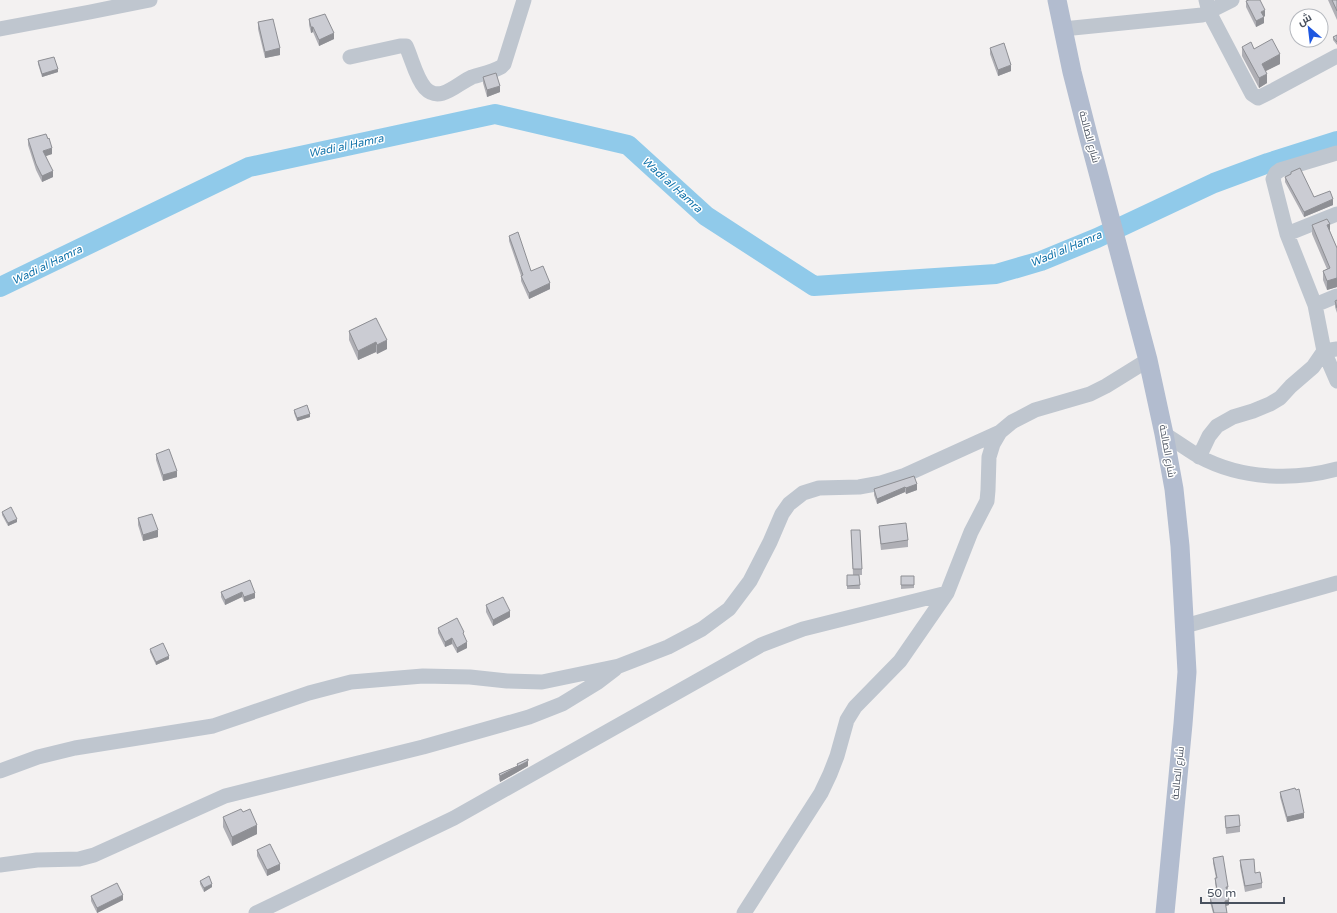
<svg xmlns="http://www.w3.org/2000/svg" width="1337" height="913" viewBox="0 0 1337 913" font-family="'Varela Round',Cairo,sans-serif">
	<rect width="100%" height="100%" fill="#f3f1f1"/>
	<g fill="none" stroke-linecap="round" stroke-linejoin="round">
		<!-- river -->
		<path stroke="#90caea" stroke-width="20" d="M0,287L249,167L495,114L628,145L706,216L814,286L996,274L1041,261L1097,238L1214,183L1268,163L1337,141"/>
		<!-- minor -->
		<path stroke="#bfc6cf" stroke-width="15" d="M1206,0L1209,12L1252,94L1258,98L1272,91L1337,56
			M0,29L90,12L150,0
			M1063,29L1202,15L1232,0
			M350,57L400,46H406C412,59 416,78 425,88C440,104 458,83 472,77C481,74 492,72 501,67L504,64L524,0
			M1337,153L1280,170L1276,173L1273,179L1287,234L1315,305L1324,351L1337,381
			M1287,234L1337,214
			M1315,305L1337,296
			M1164,434C1176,441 1188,450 1200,457C1241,479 1293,481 1337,469
			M1199,457L1209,436L1217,426L1233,417L1253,411L1270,404L1280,398L1291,386L1313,367L1324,351L1337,349
			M1185,626L1337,583
			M0,771L38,757L75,748L213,726L309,693L351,682L423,676L470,677L507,681L542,682L619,666L668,647L702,629L729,609L750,581L770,542L782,514L789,504L803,493L819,488L859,487L881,483L903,476L1000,432
			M0,865L37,860L79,859L94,855L225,796L423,747L529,717L562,704L598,682L615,669
			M256,913L454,818L761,645L803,629L947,593
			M744,913L821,793L830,774L837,756L847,720L855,707L900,661L947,593L971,532L987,501L988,490L989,457L993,444L1000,432L1012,422L1035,410L1090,394L1106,386L1148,360"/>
		<!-- major -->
		<path stroke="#b2bccf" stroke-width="19" d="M1057,0L1072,72L1087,131L1148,360L1164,434L1174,489L1180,546L1187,672L1183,724L1165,913"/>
	</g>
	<!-- wall -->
	<path fill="#afafb5" d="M1328,0H1337V20Z
		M1246,1L1265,16L1263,17L1264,23L1256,27L1246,7Z
		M309,19L334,39L319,46L313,32L311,33L309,25Z
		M258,22L280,55L265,58L258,29Z
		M1337,35V45L1333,40V37Z
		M1242,47L1280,64L1265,71L1267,83L1259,88L1242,56Z
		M990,48L1011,71L998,76L990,54Z
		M38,61L58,72L42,77L38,64Z
		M483,77L500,92L487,97L483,83Z
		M28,139L52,154L46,156L53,177L42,182L36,170L28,145Z
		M1291,172L1314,197L1333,205L1304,217L1285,182V177L1291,174Z
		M1312,225L1330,231L1337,248V287L1327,290L1323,280V271L1327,269L1312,234Z
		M509,236L531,271L550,289L529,299L521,281V276L509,241Z
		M1337,300V313L1335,307V301Z
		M376,318L387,349L377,354L376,352L358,360L349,340V331Z
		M294,410L310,417L297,421L294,413Z
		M156,454L177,477L163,481L156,460Z
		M914,476L917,490L906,494L905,492L877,504L874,495V489Z
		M2,512L17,522L8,526L2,515Z
		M138,518L158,537L143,541L138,525Z
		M879,526L908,540V547L881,550L879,533Z
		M851,530L862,569V575H859L860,589H847V575H853Z
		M901,576H914V588L901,589Z
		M250,580L255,598L244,602L242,597L225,605L221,597V592Z
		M486,605L510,617L493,626L486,612Z
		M438,628L464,635L467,648L457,653L452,644L445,647L438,633Z
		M150,649L169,659L156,665L150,652Z
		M517,764L528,766L500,782L499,779V774L517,766Z
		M1280,792L1304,818L1287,822L1280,797Z
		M243,812L257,834L232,846L223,827V817Z
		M1225,816L1240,826V832L1226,834Z
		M257,850L280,870L267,876L257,856Z
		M1213,858L1228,887V892H1227L1229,905L1226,906L1227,913H1213L1210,902V897L1217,895L1215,883V878H1216L1213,863Z
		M1240,860L1255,873L1262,883V888L1245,892L1240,866Z
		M200,881L212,887L204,892L200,884Z
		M91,896L123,900L97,913L91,901Z"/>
	<!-- shaded-wall -->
	<path fill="#8e8f94" d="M1265,10V16L1261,18V12Z
		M1264,17V23L1256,27V21Z
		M311,27H313V32L311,33Z
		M334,33V39L319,46V40Z
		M280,48V55L265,58V52Z
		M1280,54V64L1262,73V64Z
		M1011,65V71L998,76V70Z
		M58,69V72L42,77V74Z
		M1267,74V83L1259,88V78Z
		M500,86V92L487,97V90Z
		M52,148V154L43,157V151Z
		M53,171V177L42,182V176Z
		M1333,199V205L1304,217V212Z
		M1330,224V233L1327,225Z
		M1337,278V287L1327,290V281Z
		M550,283V289L529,299V293Z
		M387,340V349L377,354V345Z
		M376,342V352L358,360V351Z
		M310,414V417L297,421V418Z
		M177,471V477L163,481V475Z
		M917,484V490L906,494V488Z
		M905,487V492L877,504V499Z
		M17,519V522L8,526V523Z
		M158,530V537L143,541V535Z
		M242,592V597L225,605V600Z
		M255,593V598L244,602V597Z
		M510,611V617L493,626V620Z
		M452,638V644L445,647V642Z
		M467,642V648L457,653V648Z
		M169,656V659L156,665V662Z
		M528,761V766L500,782V776Z
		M1304,813V818L1287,822V817Z
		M257,825V834L232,846V837Z
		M280,864V870L267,876V870Z
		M212,884V887L204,892V888Z
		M123,895V900L97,913V908Z
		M1229,900V905L1225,906V901Z"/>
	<!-- building -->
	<path fill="#cbccd3" stroke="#8e8f94" d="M1249,0H1260L1265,10L1261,12L1264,17L1256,21L1246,1Z
		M1332,0H1337V11Z
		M325,14L334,33L319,40L313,27H311L309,19Z
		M273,19L280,48L265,52L258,22Z
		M1337,35V42L1333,37Z
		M1272,39L1280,54L1262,64L1267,74L1259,78L1242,47L1251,42L1254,49Z
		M1004,43L1011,65L998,70L990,48Z
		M54,57L58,69L42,74L38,61Z
		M496,73L500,86L487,90L483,77Z
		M46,134L48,139L49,138L52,148L43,151L53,171L42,176L36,164L28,139Z
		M1300,168L1314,197L1330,191L1333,199L1304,212L1285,177L1291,174V172Z
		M1327,219L1330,224L1327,225L1337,248V278L1327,281L1323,271L1330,268L1312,225Z
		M518,232L531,271L543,266L550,283L529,293L521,276L523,275L509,236Z
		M1337,300V308L1335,301Z
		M376,318L387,340L377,345L376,342L358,351L349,331Z
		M307,405L310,414L297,418L294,410Z
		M169,449L177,471L163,475L156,454Z
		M914,476L917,484L906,488L905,487L877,499L874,489Z
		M11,507L17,519L8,523L2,512Z
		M152,514L158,530L143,535L138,518Z
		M906,523L908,540L881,544L879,526Z
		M851,530H860L862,569H853Z
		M847,575H859L860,585L847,586Z
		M901,576H914V585H901Z
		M250,580L255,593L244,597L242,592L225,600L221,592Z
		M503,597L510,611L493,620L486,605Z
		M457,618L464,632L463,633L467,642L457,648L452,638L445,642L438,628Z
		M163,643L169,656L156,662L150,649Z
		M528,759V761L500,776L499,774L518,766L517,764Z
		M1295,788L1296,790L1299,789L1304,813L1287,817L1280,792Z
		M241,809L243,812L250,809L257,825L232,837L223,817Z
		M1239,815L1240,826L1226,828L1225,816Z
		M270,844L280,864L267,870L257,850Z
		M1223,856L1228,887H1226L1229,900L1225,901L1227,913H1214L1210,897L1218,895L1215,878H1217L1213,858Z
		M1254,859L1255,873L1260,872L1262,883L1245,886L1240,860Z
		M209,876L212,884L204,888L200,881Z
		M117,883L123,895L97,908L91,896Z"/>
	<g text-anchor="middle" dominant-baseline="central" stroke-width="3" stroke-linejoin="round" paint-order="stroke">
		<!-- street labels -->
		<g font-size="10" fill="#49515e" stroke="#fff">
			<text transform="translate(1089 137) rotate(75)">شارع الصالحة</text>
			<text transform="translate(1167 451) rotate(80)">شارع الصالحة</text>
			<text transform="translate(1178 773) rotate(-84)">شارع الصالحة</text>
		</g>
		<!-- water labels -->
		<g font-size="11" font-style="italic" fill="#1173aa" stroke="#fff">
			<text transform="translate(346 146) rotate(-12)">Wadi al Hamra</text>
			<text transform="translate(672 185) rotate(42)">Wadi al Hamra</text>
			<text transform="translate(1066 249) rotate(-23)">Wadi al Hamra</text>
			<text transform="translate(47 265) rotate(-26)">Wadi al Hamra</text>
		</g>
	</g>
	<!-- north arrow -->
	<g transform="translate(1309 28) rotate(332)"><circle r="19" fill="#ffffff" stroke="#b6b9bf"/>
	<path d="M0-3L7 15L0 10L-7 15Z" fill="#1e57e0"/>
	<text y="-6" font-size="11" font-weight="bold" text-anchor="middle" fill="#49515e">ش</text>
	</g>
	<!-- scale -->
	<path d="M1201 897v6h83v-6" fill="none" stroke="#49515e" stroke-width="2"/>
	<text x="1207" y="897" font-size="12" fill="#49515e" stroke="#ffffff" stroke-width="3" paint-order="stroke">50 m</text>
</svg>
